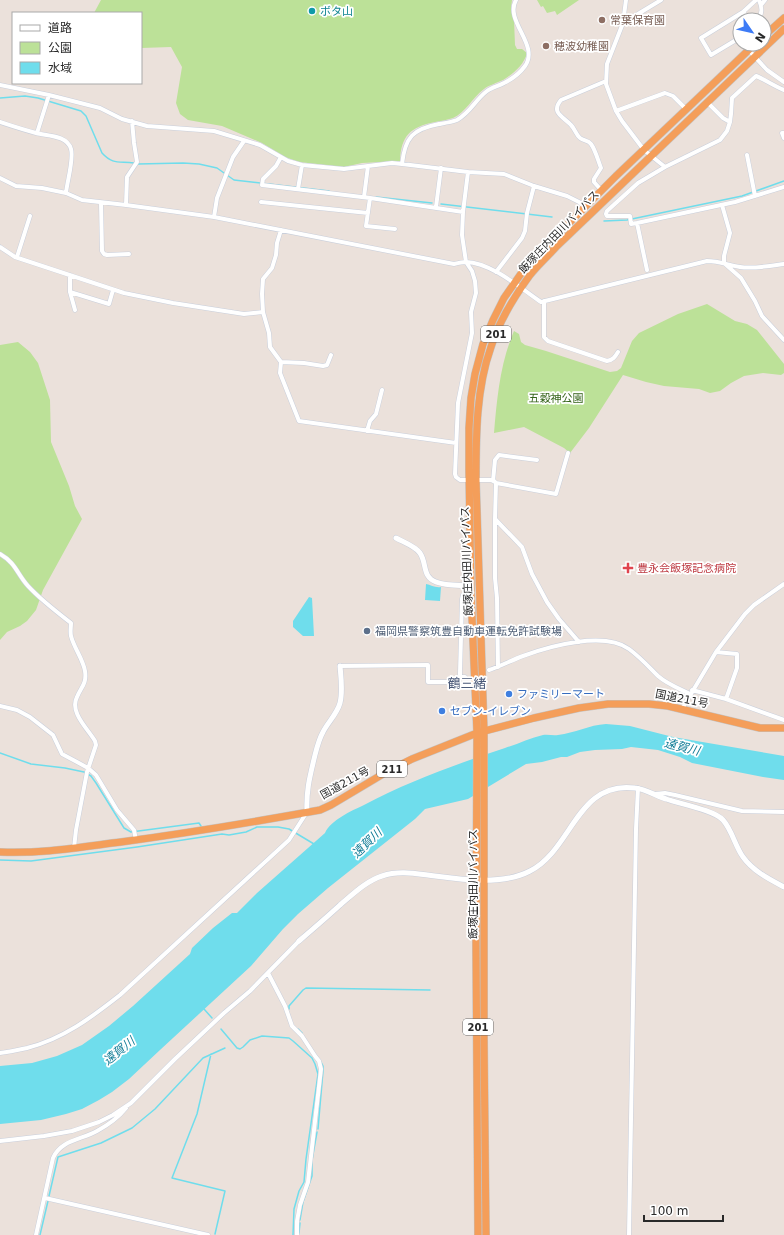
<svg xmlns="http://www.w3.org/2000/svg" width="784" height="1235" viewBox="0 0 784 1235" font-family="'DejaVu Sans','Noto Sans JP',sans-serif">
	<rect width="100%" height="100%" fill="#ebe1db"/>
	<!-- green -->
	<path fill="#bce198" d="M101,0H512L511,9L514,20L515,45L517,49H522L527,53C524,65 513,74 503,80C497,83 489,85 484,89C472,98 466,112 453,118C447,120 440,121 435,122C410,127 401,136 400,161L362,163L344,167L299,162L285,157L262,143L222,126L188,120L180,114L176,103L182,67L171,47L141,48V13H94Z
		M537,0H579L557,15L555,11L547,13L543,6L541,7Z
		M707,304L735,321L747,324L757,330L784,364V373L781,375L763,373L744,376L731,383L720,391L710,393L699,389L664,386L646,382L623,375L589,428L570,453L564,448L524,427L494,433C497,399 500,363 514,331L519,334L521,342L525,345L546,351L610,372L617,371L621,368L632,341L639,333L678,314Z
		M18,342L30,352L38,363L50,400L51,442L69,486L75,506L82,519L43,590L36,610L27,621L20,626L7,632L0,640V345Z"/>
	<!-- water -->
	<path fill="#6fddec" d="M426,584C431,585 435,588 441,587L440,601L425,600Z
		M309,597L312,598L314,636H303L293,627V621Z
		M606,724L630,726L673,737L784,756V780L763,777L692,763L680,757L658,750L631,747L622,749L595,750L580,752L567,757H561L542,762L526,764L468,799L425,809L415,819L328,888L298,914L283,929L251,966L160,1050L129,1079L112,1092L99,1100L82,1109L66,1114L41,1120L0,1124V1066L32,1063L57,1056L82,1045L109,1026L133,1006L190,954L192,948L213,928L232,913H237L257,893L325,833C331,820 351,811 364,805C409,781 457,764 505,748C518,744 530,738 543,735C548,734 553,736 558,735C575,733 589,725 606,724Z"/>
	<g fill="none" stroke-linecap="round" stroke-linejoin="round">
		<!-- stream -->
		<path stroke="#6fddec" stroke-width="1.5" d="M0,98L25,96L38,98L81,111L86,116L102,153C113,165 119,161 134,163
			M138,164L183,163L199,164L217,168L234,180L329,191
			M376,197L432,203
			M441,204L552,217
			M604,221L627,220L742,196L784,181
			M0,753L31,764L65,768L84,772L91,776L96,783L124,828L131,832L199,823L201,826
			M0,860L31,861L137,847L222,834L229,835L246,832L257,827H278L289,829L314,844
			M204,1009L212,1018
			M289,1009V1006L303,990L306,988L430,990
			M221,1029L237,1048L240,1049L243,1047L250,1040L262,1036L289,1038L293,1041L312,1058L315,1064L318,1074L306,1159L304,1182L299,1191L294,1209L293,1235
			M298,1029L302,1033
			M211,1054L197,1114L172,1178L225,1191L215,1234
			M318,1129L323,1071V1066L321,1062
			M49,1196L58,1157L101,1143L132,1128L155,1109L203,1058L225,1048
			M300,1220L303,1202L312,1176V1160L317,1132
			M299,1233L300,1223
			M40,1235L48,1201"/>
		<defs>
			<path id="minor" d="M626,0L623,23L607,64L606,84L616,111L622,121L644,150L665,167
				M761,5L765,0
				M743,12L749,20
				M758,20C763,13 762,7 759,0
				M623,23L661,0
				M740,39L736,40L711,55L701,38L743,12L756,0
				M743,44L767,70L784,82
				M0,85L49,95L100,108L122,119L147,126L214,131L260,145L288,161L302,165L344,169L392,163L402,164L468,172L504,174L534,186L567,196L579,202L585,207
				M708,103L723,118L730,122L727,131L720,140L665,167L638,183L607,211L606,214L607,216H630L631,224L637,223L735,202L784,187
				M616,111L665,93L673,96L686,109
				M0,122C12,126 24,130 36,133C47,136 67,135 71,149C74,159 67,182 66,193
				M730,122L731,114L732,98L756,76C760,77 778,88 784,90
				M37,133L49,95
				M784,133H782L784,138
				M747,155L755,196
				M281,157L276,166L263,179L262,185L370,198L463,212
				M402,164C405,137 413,129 439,124C445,123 452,122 457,120C471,112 475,100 487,91C492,87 499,86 504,83C512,79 520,73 525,66C540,45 504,21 516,0
				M468,172L463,212L462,235L466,262L472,271L475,281L476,293L471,312L472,333L458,403L455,474L456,477L460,480H491L494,481L496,483L556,494L568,453
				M0,178L16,186L42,188L66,193L82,200L126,205L214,217L454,264C458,263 462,262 466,262C490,262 522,289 541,302L707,261C720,261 727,265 740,267C754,269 770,266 784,264
				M298,189L302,165
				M602,191L594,182V179L601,168C598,161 596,151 591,144C588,140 584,141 580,138C576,135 575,129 571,125C564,117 550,113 561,100L606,81
				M364,197L368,166
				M370,198L366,226L395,229
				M261,202L368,213
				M101,203L102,251L104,254L107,255L129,254
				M126,205L127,177L137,162L134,143L132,121
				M722,205L730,233L724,256V263
				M436,207L441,168
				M214,217L217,198L233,157L244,141
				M637,223L647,270
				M281,230L277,243L276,255L272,268L263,279L262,294L263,312L269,333L270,347L281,362L280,373L299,421L456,443
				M0,247L15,257L124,293L173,303L244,314L263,312
				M17,257L30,216
				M724,263L741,278L755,301L762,316L784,340
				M496,272L522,238L525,231L527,213L534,186
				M70,275V292L75,310
				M70,292L109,304L113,290
				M544,301V337L548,341L607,361C613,360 615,357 618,352
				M281,362L304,363L323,366L327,365L331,355
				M367,431L370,421L376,414L382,390
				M493,481L495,460L499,455L537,460
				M496,483L495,519V578L497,598L498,667
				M495,519L522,547L532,574L547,602L559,619L579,642
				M0,554C16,563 17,574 28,586C39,598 58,613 71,623C71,627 70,632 71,636C74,648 83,659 85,671C87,684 81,687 77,697C69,712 88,729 95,741L96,745L87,772L76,830L74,848
				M716,652L737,654V668L726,699L784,720
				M340,666L428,665V682H456L462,677H465
				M489,670C501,666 512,660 523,656C550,646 604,631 629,649C640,657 649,667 658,676C667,684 680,689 690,694
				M462,677L460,675V673L462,599L463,595L471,594
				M692,690L726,699
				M0,706L17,710L30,717L53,735L62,754L77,762L88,768L96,775L117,810L134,830L136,840
				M682,709L716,652L745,614L754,605L784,584
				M655,794L665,793L675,795L742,811L784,812
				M268,973L285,1006L292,1026L302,1036L315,1056L319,1061L321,1069L308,1182L300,1205L297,1221V1235
				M0,1053C9,1052 18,1050 27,1048C63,1039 92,1017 120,995L289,840L307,812
				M0,1141L44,1136L72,1131L99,1122L113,1115L131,1103L175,1059L224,1013L250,991L299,941
				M45,1198L208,1235
				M36,1235L53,1158C61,1140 81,1140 97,1131C108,1125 118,1118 126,1108
				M629,1235L636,829L638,788"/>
			<path id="tertiary" d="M396,538C403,542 415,546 420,553C427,563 422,577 436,582C446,586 460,585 471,586
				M307,812C306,790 310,776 315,755C317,747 319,739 323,732C328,722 337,714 340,703C343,691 341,678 340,666
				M299,941C313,929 327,917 340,905C352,895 366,881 382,876C400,870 417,874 435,876C464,880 504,885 530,871C572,850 577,780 635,788C646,789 656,796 666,799C680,804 714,810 723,820C732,830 735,846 743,857C753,871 769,879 784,887"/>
			<path id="trunk" d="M764,36L784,18
				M0,852C40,854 81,847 121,842C188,833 254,822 320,810L331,805L388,771L412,759L477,733L534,718L579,708L608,704H649L668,706L760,728H784
				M478,1235L476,944L477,733L471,594L469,469V428L471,398L475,374L483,344L493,320L504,298L525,268L541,251L616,176L755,44
				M486,1235L484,1039V731L476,480C476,436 476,389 491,347C499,321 514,297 530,275C538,265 548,256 557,246L784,29"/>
		</defs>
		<!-- minor casing -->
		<use href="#minor" stroke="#c9cfdb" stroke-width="5"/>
		<!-- tertiary casing -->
		<use href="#tertiary" stroke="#c9cfdb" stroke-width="6"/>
		<!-- trunk casing -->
		<use href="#trunk" stroke="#c3c3c3" stroke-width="8"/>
		<!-- minor -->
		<use href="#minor" stroke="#fff" stroke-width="4"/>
		<!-- tertiary -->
		<use href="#tertiary" stroke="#fff" stroke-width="5"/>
		<!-- trunk -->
		<use href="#trunk" stroke="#f49e5a" stroke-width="7"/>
	</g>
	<!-- markers -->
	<circle fill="#0f9aa8" stroke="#fff" stroke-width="1.5" cx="312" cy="11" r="4"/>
	<g fill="#8d6e63" stroke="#fff" stroke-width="1.5">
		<circle cx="602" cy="20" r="4"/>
		<circle cx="546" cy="46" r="4"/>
	</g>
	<path fill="#e0444e" stroke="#fff" stroke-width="1.5" d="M626 562h4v4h4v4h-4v4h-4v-4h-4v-4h4z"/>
	<circle fill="#5c6f8a" stroke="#fff" stroke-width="1.5" cx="367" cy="631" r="4"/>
	<g fill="#3f7fe0" stroke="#fff" stroke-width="1.5">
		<circle cx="509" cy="694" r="4"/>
		<circle cx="442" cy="711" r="4"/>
	</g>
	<g text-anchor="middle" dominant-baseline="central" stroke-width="3.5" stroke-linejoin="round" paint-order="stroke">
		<!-- shield labels -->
		<g fill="#fff" stroke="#696969" stroke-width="1">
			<rect x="481" y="326" width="30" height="16" rx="3"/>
			<rect x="377" y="761" width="30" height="16" rx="3"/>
			<rect x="463" y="1019" width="30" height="16" rx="3"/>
		</g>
		<g font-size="10" font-weight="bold" fill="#292929">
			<text x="496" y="334">201</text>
			<text x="392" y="769">211</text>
			<text x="478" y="1027">201</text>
		</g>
		<!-- culture labels -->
		<g font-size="11" fill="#0d838f" stroke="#fff" text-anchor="start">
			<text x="320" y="11">ボタ山</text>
		</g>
		<!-- education labels -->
		<g font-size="11" fill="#785e54" stroke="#fff" text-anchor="start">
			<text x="610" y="20">常葉保育園</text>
			<text x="554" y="46">穂波幼稚園</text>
		</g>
		<!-- street labels -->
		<g font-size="11" fill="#292929" stroke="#fff">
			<text transform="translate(559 232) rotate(-46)">飯塚庄内田川バイパス</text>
			<text transform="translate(467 561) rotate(-92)">飯塚庄内田川バイパス</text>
			<text transform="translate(682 699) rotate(11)">国道211号</text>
			<text transform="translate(345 783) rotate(-29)">国道211号</text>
			<text transform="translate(473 884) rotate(-90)">飯塚庄内田川バイパス</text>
		</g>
		<!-- park labels -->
		<g font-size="11" fill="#35641b" stroke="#fff">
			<text x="556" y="398">五穀神公園</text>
		</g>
		<!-- health labels -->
		<g font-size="11" fill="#be3a42" stroke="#fff" text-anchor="start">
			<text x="637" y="568">豊永会飯塚記念病院</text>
		</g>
		<!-- service labels -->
		<g font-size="11" fill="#4e5e75" stroke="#fff" text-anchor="start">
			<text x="375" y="631">福岡県警察筑豊自動車運転免許試験場</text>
		</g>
		<!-- shop labels -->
		<g font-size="11" fill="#366cbe" stroke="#fff" text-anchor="start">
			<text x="517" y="694">ファミリーマート</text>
			<text x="450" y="711">セブン-イレブン</text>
		</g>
		<!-- water labels -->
		<g font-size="12" font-style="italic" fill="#107c96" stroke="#fff">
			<text transform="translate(682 747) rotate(14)">遠賀川</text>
			<text transform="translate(367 843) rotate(-44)">遠賀川</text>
			<text transform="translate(119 1051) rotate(-39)">遠賀川</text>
		</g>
		<!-- quarter labels -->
		<g font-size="13" fill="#4a5978" stroke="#fff">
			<text x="467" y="683">鶴三緒</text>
		</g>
	</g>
	<!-- legend -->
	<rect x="12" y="12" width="130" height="72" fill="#ffffff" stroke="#a9a9a9"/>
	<rect x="20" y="25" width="20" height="6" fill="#ffffff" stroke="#a9a9a9"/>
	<text x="48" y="32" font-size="12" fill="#292929">道路</text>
	<rect x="20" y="42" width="20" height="12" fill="#bce198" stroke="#a9a9a9"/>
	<text x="48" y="52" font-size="12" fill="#292929">公園</text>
	<rect x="20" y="62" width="20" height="12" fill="#6fddec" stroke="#a9a9a9"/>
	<text x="48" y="72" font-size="12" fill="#292929">水域</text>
	<!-- north arrow -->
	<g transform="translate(752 32) rotate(124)"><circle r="19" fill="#ffffff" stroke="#a9a9a9"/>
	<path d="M0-3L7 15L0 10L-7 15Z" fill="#3d7bf6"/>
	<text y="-6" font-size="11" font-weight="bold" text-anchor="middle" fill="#292929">N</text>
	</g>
	<!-- scale -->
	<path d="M644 1215v6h79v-6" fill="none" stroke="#292929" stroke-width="2"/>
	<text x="650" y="1215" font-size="12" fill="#292929" stroke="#ffffff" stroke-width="3" paint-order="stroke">100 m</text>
</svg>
